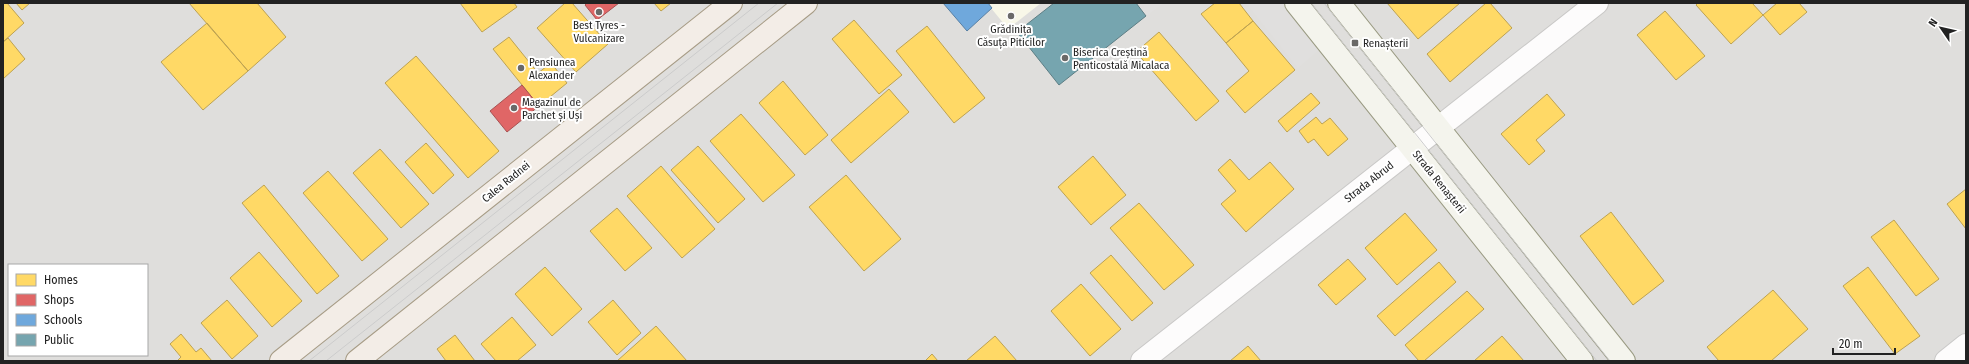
<svg xmlns="http://www.w3.org/2000/svg" width="1969" height="364" viewBox="0 0 1969 364" font-family="'Fira Sans Condensed',sans-serif">
	<rect width="100%" height="100%" fill="#f0eeeb"/>
	<path fill="#dfdedc" fill-rule="evenodd" d="M3,3H1966V361H3ZM9,265H147V355H9Z"/>
	<path fill="#f8f7e8" d="M987,3H1041L1008,29Z"/>
	<path fill="#e0dfde" d="M1136,3H1164L1146,16Z
		M1246,3H1289L1323,46L1298,68Z"/>
	<path fill="#ffd966" stroke="#bda252" d="M3,3H7L24,23L3,42Z
		M16,3H30L22,10Z
		M189,3H257L286,37L248,71Z
		M460,3H514L517,7L482,32Z
		M565,3H572L608,44L576,72L537,28Z
		M654,3H671L661,11Z
		M1215,3H1239L1253,21L1226,43L1201,14Z
		M1387,3H1460L1418,39Z
		M1486,3H1490L1512,28L1450,82L1427,54Z
		M1698,3H1752L1763,15L1731,44L1696,5Z
		M1777,3H1799L1807,12L1780,35L1763,15Z
		M1665,11L1705,56L1676,80L1637,35Z
		M854,20L902,75L879,94L832,39Z
		M1253,21L1295,70L1245,113L1226,91L1249,71L1226,43Z
		M207,23L248,71L203,110L161,62Z
		M927,26L985,98L954,123L896,51Z
		M1159,32L1219,101L1196,121L1136,52Z
		M509,37L538,73L551,63L567,83L539,106L493,49Z
		M8,38L25,59L3,79V42Z
		M416,56L499,151L468,178L385,83Z
		M783,81L828,135L805,155L759,103Z
		M889,89L909,112L851,163L831,140Z
		M1311,93L1320,103L1287,132L1278,121Z
		M1547,94L1565,115L1536,140L1545,151L1529,165L1501,134Z
		M741,114L795,175L763,202L710,141Z
		M1316,117L1322,124L1330,118L1348,139L1328,156L1314,139L1308,143L1299,131Z
		M426,143L454,175L433,194L405,162Z
		M698,146L745,199L718,223L671,170Z
		M380,149L429,204L401,228L353,173Z
		M1093,156L1126,195L1091,225L1058,187Z
		M1230,159L1249,180L1270,162L1294,189L1246,232L1221,204L1236,191L1218,170Z
		M661,166L715,229L682,258L627,196Z
		M328,171L388,239L362,261L303,193Z
		M846,175L901,239L864,271L809,207Z
		M264,185L339,276L317,294L242,203Z
		M1966,189V229L1947,204Z
		M1139,203L1194,265L1164,290L1110,228Z
		M617,208L652,248L625,271L590,231Z
		M1611,212L1664,281L1633,305L1580,236Z
		M1405,213L1437,250L1397,285L1365,248Z
		M1894,220L1939,279L1916,296L1871,237Z
		M259,252L302,301L272,327L230,278Z
		M1111,255L1153,303L1132,321L1090,273Z
		M1348,259L1366,279L1336,305L1318,285Z
		M1439,262L1456,282L1395,336L1377,316Z
		M545,267L582,309L552,336L515,294Z
		M1868,267L1920,336L1895,354L1843,286Z
		M1081,284L1121,329L1090,356L1051,311Z
		M1773,290L1808,329L1771,361H1719L1707,347Z
		M1467,291L1484,309L1424,361H1419L1405,345Z
		M227,300L258,336L232,359L201,323Z
		M613,300L641,333L617,355L588,322Z
		M512,317L536,345L517,361H496L481,344Z
		M656,326L687,361H617Z
		M181,334L196,352L201,348L212,361H177L181,357L170,344Z
		M455,335L475,361H446L437,349Z
		M995,336L1017,361H966Z
		M1502,336L1524,361H1474Z
		M1248,346L1261,361H1230Z
		M932,354L938,361H925Z"/>
	<path fill="#e06666" stroke="#a75252" d="M587,3H619L597,20L585,5Z
		M522,85L539,106L507,132L490,111Z"/>
	<path fill="#6fa8dc" stroke="#5880a4" d="M943,3H988L992,8L967,31Z"/>
	<path fill="#76a5af" stroke="#5d7e85" d="M1054,3H1136L1146,16L1059,85L1017,32Z"/>
	<g fill="none" stroke-linecap="round" stroke-linejoin="round">
		<g stroke="#c9c8c7" stroke-width="24">
			<path id="street" d="M1142,361L1597,3
				M1946,361L1966,345"/>
		</g>
		<g stroke="#999a82" stroke-width="24">
			<path id="secondary" d="M1296,3L1582,361
				M1339,3L1624,361"/>
		</g>
		<g stroke="#a79c86" stroke-width="24">
			<path id="primary" d="M281,361L731,3
				M357,361L806,3"/>
		</g>
		<use href="#street" stroke="#fdfcfc" stroke-width="22"/>
		<use href="#secondary" stroke="#f4f4ed" stroke-width="22"/>
		<use href="#primary" stroke="#f3ede7" stroke-width="22"/>
		<path stroke="#ccc" stroke-width="1" d="M1311,3L1597,361
			M1324,3L1610,361
			M309,361L759,3
			M326,361L778,3"/>
	</g>
	<g fill="#6a6968" stroke="#fff" stroke-width="1.5">
		<circle cx="599" cy="12" r="4"/>
		<circle cx="1011" cy="16" r="4"/>
		<rect x="1351" y="39" width="8" height="8" rx="2"/>
		<circle cx="1065" cy="58" r="4"/>
		<circle cx="521" cy="68" r="4"/>
		<circle cx="514" cy="108" r="4"/>
	</g>
	<g text-anchor="middle" dominant-baseline="central" stroke-width="4" stroke-linejoin="round" paint-order="stroke">
		<g font-size="11" fill="#222" stroke="#fff" text-anchor="start">
			<text x="599" y="25" text-anchor="middle">Best Tyres -<tspan x="599" dy="13">Vulcanizare</tspan></text>
			<text x="1011" y="29" text-anchor="middle">Grădinița<tspan x="1011" dy="13">Căsuța Piticilor</tspan></text>
			<text x="1363" y="43">Renașterii</text>
			<text x="1073" y="52">Biserica Creștină<tspan x="1073" dy="13">Penticostală Micalaca</tspan></text>
			<text x="529" y="62">Pensiunea<tspan x="529" dy="13">Alexander</tspan></text>
			<text x="522" y="102">Magazinul de<tspan x="522" dy="13">Parchet și Uși</tspan></text>
		</g>
		<g font-size="11" fill="#222" stroke="#fff">
			<text transform="translate(506 182) rotate(-39)">Calea Radnei</text>
			<text transform="translate(1369 182) rotate(-38)">Strada Abrud</text>
			<text transform="translate(1439 182) rotate(51)">Strada Renașterii</text>
		</g>
	</g>
	<rect width="1969" height="364" fill="none" stroke="#222222" stroke-width="8"/>
	<rect x="8" y="264" width="140" height="92" fill="#ffffff" stroke="#a7a7a7"/>
	<rect x="16" y="274" width="20" height="12" fill="#ffd966" stroke="#a7a7a7"/>
	<text x="44" y="284" font-size="12" fill="#222222">Homes</text>
	<rect x="16" y="294" width="20" height="12" fill="#e06666" stroke="#a7a7a7"/>
	<text x="44" y="304" font-size="12" fill="#222222">Shops</text>
	<rect x="16" y="314" width="20" height="12" fill="#6fa8dc" stroke="#a7a7a7"/>
	<text x="44" y="324" font-size="12" fill="#222222">Schools</text>
	<rect x="16" y="334" width="20" height="12" fill="#76a5af" stroke="#a7a7a7"/>
	<text x="44" y="344" font-size="12" fill="#222222">Public</text>
	<g transform="translate(1941 28) rotate(304)" stroke="#ffffff" stroke-width="3" paint-order="stroke">
	<path d="M0-3L7 15L0 10L-7 15Z" fill="#222222"/>
	<text y="-6" font-size="11" font-weight="bold" text-anchor="middle" fill="#222222">N</text>
	</g>
	<path d="M1833 348v6h62v-6" fill="none" stroke="#222222" stroke-width="2"/>
	<text x="1839" y="348" font-size="12" fill="#222222" stroke="#ffffff" stroke-width="3" paint-order="stroke">20 m</text>
</svg>
